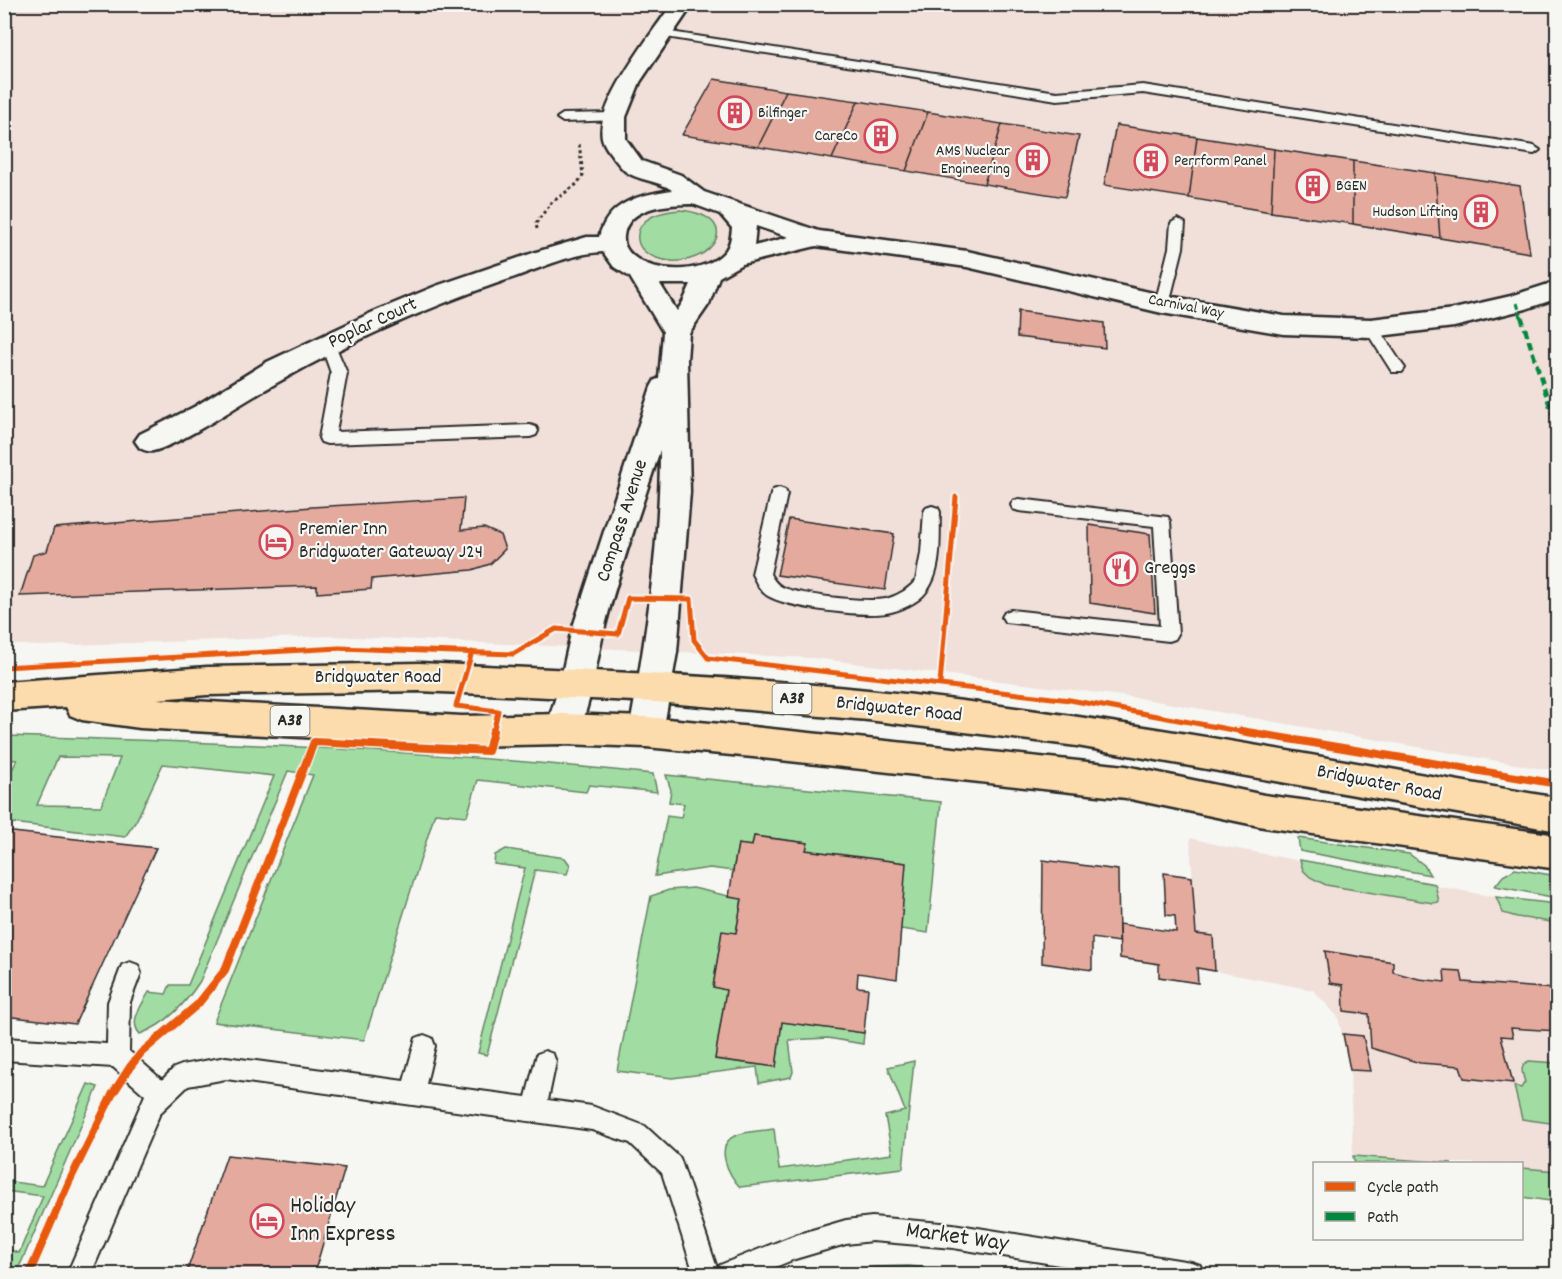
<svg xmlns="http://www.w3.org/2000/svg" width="1562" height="1279" viewBox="0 0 1562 1279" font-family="Dekko,sans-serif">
	<rect width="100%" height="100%" fill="#f6f6f2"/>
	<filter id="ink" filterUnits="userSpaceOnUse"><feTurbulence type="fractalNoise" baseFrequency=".0167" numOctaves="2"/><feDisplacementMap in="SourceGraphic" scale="12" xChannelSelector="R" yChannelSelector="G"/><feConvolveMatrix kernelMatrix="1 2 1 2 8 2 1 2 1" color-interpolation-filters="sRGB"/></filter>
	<g filter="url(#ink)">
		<path fill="#f1dfd9" d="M4,5H1557V769H1543L1139,698L813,658L334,636L40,646L5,644Z
			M1190,838L1226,847L1495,897L1557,904V1171L1522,1168V1164L1452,1163L1353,1156L1350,1070L1338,1017L1313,990L1215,971L1213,936L1196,934Z"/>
		<path fill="#a1dca2" stroke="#668466" stroke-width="1.5" fill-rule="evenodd" d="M680,210C754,218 703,277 654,257C632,248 633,226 653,216C661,212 670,211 680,210Z
			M5,736C221,742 438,751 653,774L657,792L589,785L586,792L478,780L467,816L435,813L364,1040L214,1022L313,775L288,771L200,981C185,1004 167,1024 140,1034C128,1021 142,1005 149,992L166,994L170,985H188L274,776L163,764L136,821L125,837L5,822V784L17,760L5,759ZM58,757L120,758L101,806L37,805Z
			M666,775L941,802L928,933L901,929L806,850L807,843L754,836L752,846L738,844L733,871L710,868L655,876L667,816L681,818L684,804L669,802L671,790Z
			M1298,838L1409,854L1424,865L1430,875L1300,851Z
			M506,849L565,858L570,865L567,874L535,870L487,1055L478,1053L525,868L494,864L495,855Z
			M1300,860L1435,884L1439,902L1433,903L1326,885L1310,877L1303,870Z
			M1515,869L1557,876V898L1495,886L1503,876Z
			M693,888L742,899L736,933L722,932L713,987L726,990L715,1059L776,1067L782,1022L864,1033L863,1044L828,1038L789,1040L793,1072L791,1077L759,1083L757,1067L672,1078L617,1071L651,896L669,890Z
			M1496,897L1557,904V923L1517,917L1503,913Z
			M914,1061L903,1168L740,1187C728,1175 713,1144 737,1135C748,1131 762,1131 774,1129L779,1169L892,1154L885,1116L905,1111L888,1067Z
			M1529,1061L1557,1063V1124L1522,1119L1514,1086L1521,1088L1525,1082C1522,1072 1519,1066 1529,1061Z
			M88,1084L98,1087L25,1254L16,1274H5V1248L19,1253L43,1196L5,1191V1181L42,1186Z
			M1353,1156L1452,1163H1355Z
			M1522,1168L1557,1171V1202L1522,1197Z
			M909,1266L981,1274H822L875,1267Z"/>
		<path fill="#e4aa9e" stroke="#2b2b2b" stroke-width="1.5" d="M714,79L786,91L758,147L682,135Z
			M786,91L858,101L832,159L758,147Z
			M858,101L928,112L906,171L832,159Z
			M928,112L1002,124L984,184L906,171Z
			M1002,124L1079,136L1065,197L984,184Z
			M1116,125L1197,137L1189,198L1104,185Z
			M1197,137L1274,149L1271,212L1189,198Z
			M1274,149L1353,161V224L1271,212Z
			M1353,161L1435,173L1440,238L1353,224Z
			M1435,173L1520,186L1530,253L1440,238Z
			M1018,311L1104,323L1105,348L1017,337Z
			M464,498L461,530L484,528L500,535L505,549L490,564L472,570L372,579L371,589L317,593V586L20,596L33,555L47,551L54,528L312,507Z
			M789,519L894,534L885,590L777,575Z
			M1089,525L1150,534L1155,613L1090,603Z
			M4,831L156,848L75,1024L4,1016Z
			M754,836L808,843L806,850L906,863L897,979L858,973L857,987L868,988L864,1033L782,1022L776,1067L715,1059L726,990L713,987L722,931L736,933L742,899L729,897L733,871L738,844L752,846Z
			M1043,860L1118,870L1119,942L1092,938V970L1042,963Z
			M1164,873L1192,877L1196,934L1213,936L1215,971L1197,968L1198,983L1159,977V964L1120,958L1119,924L1176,932L1175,916L1166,915Z
			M1325,951L1393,962V972L1419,979L1445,982L1444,970L1461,971L1463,982L1555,989L1558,998V1031L1511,1028L1513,1037L1501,1036L1513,1083L1464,1078L1460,1066L1420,1063L1371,1048L1369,1014L1344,1011L1343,985L1330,983Z
			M1343,1034L1363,1036L1371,1071L1350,1070Z
			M227,1155L345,1168L314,1274H186Z"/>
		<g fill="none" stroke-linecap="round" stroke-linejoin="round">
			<g stroke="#2b2b2b" stroke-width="4">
				<path id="lane" d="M664,31L1057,92L1143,85L1534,146L1540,150L1534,154L1143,93L1057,100L660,36L658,34Z
					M615,113L619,114V120L563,122L557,118L563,114Z
					M1178,219L1185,223L1183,248L1169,304L1162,309L1155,304L1169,248L1171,223Z
					M1371,323L1376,325L1402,364L1405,368L1402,372H1392L1364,328Z
					M328,340L335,345L347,373L336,432L530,425L536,427L538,431L536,435L530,437L327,444L321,442L319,438L331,373L321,345Z
					M779,488L785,490L787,494L770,574C773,579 776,584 782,587C799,595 872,604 889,598C899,595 910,588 916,580L921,553L924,512L926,508L932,506L938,508L940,512C939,537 943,571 926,592C918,603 899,611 886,613C862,617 789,608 768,596C760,591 756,582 752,574L771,494L773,490Z
					M1019,499L1168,517L1170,521L1178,634L1175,639L1169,641L1005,622L1002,617L1005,612L1011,610L1160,626L1154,526L1019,511L1013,509L1011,505L1013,501Z
					M130,962L138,965L141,973L130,1002L129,1051L162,1080L174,1068L182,1065L226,1057L404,1081L416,1038L424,1035L432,1038L435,1046L426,1084L526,1097L537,1054L545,1051L553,1054L556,1062L548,1100L592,1106L645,1126L680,1158L718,1271L720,1265L795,1235L846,1220L872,1217L953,1224L1191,1262L1200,1265L1203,1274H1116L953,1248L872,1241L846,1244L795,1259L758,1274H694L662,1173L630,1143L592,1130L226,1079L188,1086L160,1113L91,1274H67L145,1095L113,1067L4,1060V1038L107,1044L108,1002L122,965Z"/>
			</g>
			<g stroke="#2b2b2b" stroke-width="5">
				<path id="street" d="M672,4H693L640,82L626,117V139L642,161L681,175L704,192L819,231L967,251L1162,295L1284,316L1371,319L1454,309L1511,296L1558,281V298L1526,309L1454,327L1371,337L1284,334L1162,313L967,267L816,246L742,264L719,277L709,304L689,333L687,360L690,492L677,652L663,732L658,743L646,747L634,743L629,732C646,639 660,544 660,450C641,510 618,572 603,634C595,669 591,706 575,740L563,744L551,740L546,729L560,683L571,633L651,387L655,380L659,379L663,332L630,277L614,267L603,252C573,253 543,267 515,277C418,310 325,352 238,406C218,419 174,446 153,451C148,452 144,450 140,448L135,441L140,434L194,407L267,362L371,313L436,286L536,252L587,237H599C608,202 639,195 672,190C658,180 638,181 625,171C619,165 606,149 603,141C591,109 654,31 672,4ZM693,204L720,214L732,228C731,236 731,243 726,250C708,274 655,275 633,256C627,251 623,244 624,236C627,206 669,204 693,204ZM756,226L789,237L754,246ZM660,284H691L683,302L677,311Z"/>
			</g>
			<g stroke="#2b2b2b" stroke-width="5">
				<path id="primary" d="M419,663C569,670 719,675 868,690C1100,714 1328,759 1558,798V831L1077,746L868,720L655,702L419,691L207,695L157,699L462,716L563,714L646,717L753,727L1126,766L1264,795L1558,835V869L1264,827L1126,798L753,757L646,747L563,744L462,746L140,728L82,720L70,715L66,707L4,711V682L207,667Z"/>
			</g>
			<path stroke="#2b2b2b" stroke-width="3" stroke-dasharray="3 3" stroke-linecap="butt" d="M537,229L536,223L551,203L577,184L583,175L579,143"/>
			<use href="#lane" fill="#f6f6f2" fill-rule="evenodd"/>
			<use href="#street" fill="#f6f6f2" fill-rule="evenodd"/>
			<use href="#primary" fill="#fcdcac" fill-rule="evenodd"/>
			<path stroke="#00873e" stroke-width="3" stroke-dasharray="6 3" stroke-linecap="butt" d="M1517,303L1521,317"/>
			<path stroke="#00873e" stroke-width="4.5" stroke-dasharray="8 4.5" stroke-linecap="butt" d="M1521,316L1558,431"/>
			<g stroke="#f6f6f2" stroke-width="9">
				<path id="cycleway-far1" d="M472,652L456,706L498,711L493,733
					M4,667L339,648L513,654L556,629L618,634L628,598L691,599L694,640L708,658L1070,700L1249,733
					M940,684L956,497"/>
			</g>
			<g stroke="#f6f6f2" stroke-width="11">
				<path id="cycleway" d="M1241,731L1558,784
					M29,1274L69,1182L112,1095L130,1067L141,1053L198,1004L225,970L314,742L488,751L493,731"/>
			</g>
			<use href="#cycleway-far1" stroke="#e8590c" stroke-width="5"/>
			<use href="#cycleway" stroke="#e8590c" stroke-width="8"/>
		</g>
	</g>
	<defs>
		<g id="building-ring" transform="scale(1.725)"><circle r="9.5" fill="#f6f6f2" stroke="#d1495b" stroke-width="1.5"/><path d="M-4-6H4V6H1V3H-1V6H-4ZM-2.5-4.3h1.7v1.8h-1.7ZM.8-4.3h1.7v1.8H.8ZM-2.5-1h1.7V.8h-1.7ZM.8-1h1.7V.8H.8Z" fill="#d1495b"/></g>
		<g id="hotel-ring" transform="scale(1.725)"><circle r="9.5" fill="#f6f6f2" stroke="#d1495b" stroke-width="1.5"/><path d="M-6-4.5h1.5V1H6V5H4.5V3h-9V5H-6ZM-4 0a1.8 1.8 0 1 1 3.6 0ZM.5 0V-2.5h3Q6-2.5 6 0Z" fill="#d1495b"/></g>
		<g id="restaurant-ring" transform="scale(1.725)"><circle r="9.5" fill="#f6f6f2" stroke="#d1495b" stroke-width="1.5"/><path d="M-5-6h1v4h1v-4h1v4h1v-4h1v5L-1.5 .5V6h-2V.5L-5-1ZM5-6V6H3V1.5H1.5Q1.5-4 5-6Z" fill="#d1495b"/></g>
	</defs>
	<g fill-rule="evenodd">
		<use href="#building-ring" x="735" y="113"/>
		<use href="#building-ring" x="881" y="136"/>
		<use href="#building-ring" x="1033" y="160"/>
		<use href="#building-ring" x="1151" y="161"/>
		<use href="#building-ring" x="1313" y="186"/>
		<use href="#building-ring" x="1481" y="212"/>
		<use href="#hotel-ring" x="276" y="542"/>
		<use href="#restaurant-ring" x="1121" y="569"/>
		<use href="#hotel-ring" x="267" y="1221"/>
	</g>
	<g text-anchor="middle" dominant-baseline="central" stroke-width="4.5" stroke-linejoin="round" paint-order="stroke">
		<g font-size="16" fill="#2b2b2b" stroke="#f6f6f2" text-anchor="start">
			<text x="758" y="113">Bilfinger</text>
			<text x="858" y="136" text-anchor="end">CareCo</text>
			<text x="1010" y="151" text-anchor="end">AMS Nuclear<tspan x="1010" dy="18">Engineering</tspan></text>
			<text x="1174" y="161">Perrform Panel</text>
			<text x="1336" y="186">BGEN</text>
			<text x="1458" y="212" text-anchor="end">Hudson Lifting</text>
		</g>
		<g font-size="16" fill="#2b2b2b" stroke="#f6f6f2">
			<text transform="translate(1186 307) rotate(11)">Carnival Way</text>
		</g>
		<g fill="#f6f6f2" stroke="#686867" stroke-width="1.5">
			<rect x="772.5" y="684" width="39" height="30" rx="4.5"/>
			<rect x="270.5" y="706" width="39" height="30" rx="4.5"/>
		</g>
		<g font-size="18" font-weight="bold" fill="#2b2b2b">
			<text x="792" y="699">A38</text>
			<text x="290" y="721">A38</text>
		</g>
		<g font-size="20" fill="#2b2b2b" stroke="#f6f6f2">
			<text transform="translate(373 324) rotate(-25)">Poplar Court</text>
			<text transform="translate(623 521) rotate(-72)">Compass Avenue</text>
			<text x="378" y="678">Bridgwater Road</text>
			<text transform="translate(899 710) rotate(6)">Bridgwater Road</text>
			<text transform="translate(1379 784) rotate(11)">Bridgwater Road</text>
		</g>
		<g font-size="20" fill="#2b2b2b" stroke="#f6f6f2" text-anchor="start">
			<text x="299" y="530">Premier Inn<tspan x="299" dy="23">Bridgwater Gateway J24</tspan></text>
			<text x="1144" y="569">Greggs</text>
		</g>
		<g font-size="24" fill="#2b2b2b" stroke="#f6f6f2" text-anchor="start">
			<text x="290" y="1207">Holiday<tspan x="290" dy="28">Inn Express</tspan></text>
		</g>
		<g font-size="24" fill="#2b2b2b" stroke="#f6f6f2">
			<text transform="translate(957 1238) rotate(8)">Market Way</text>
		</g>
	</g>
	<rect width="1562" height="1279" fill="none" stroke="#f6f6f2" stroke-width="24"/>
	<rect x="12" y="12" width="1538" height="1255" fill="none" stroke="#2b2b2b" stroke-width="2" filter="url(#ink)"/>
	<rect x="1313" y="1162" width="210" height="78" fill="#f6f6f2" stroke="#a5a5a2" stroke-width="1.5"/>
	<rect x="1325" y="1182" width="30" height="9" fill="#e8590c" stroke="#a5a5a2" stroke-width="1.5"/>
	<text x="1367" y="1192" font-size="18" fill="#2b2b2b">Cycle path</text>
	<rect x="1325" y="1212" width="30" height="9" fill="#00873e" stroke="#a5a5a2" stroke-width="1.5"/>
	<text x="1367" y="1222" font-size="18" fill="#2b2b2b">Path</text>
</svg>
